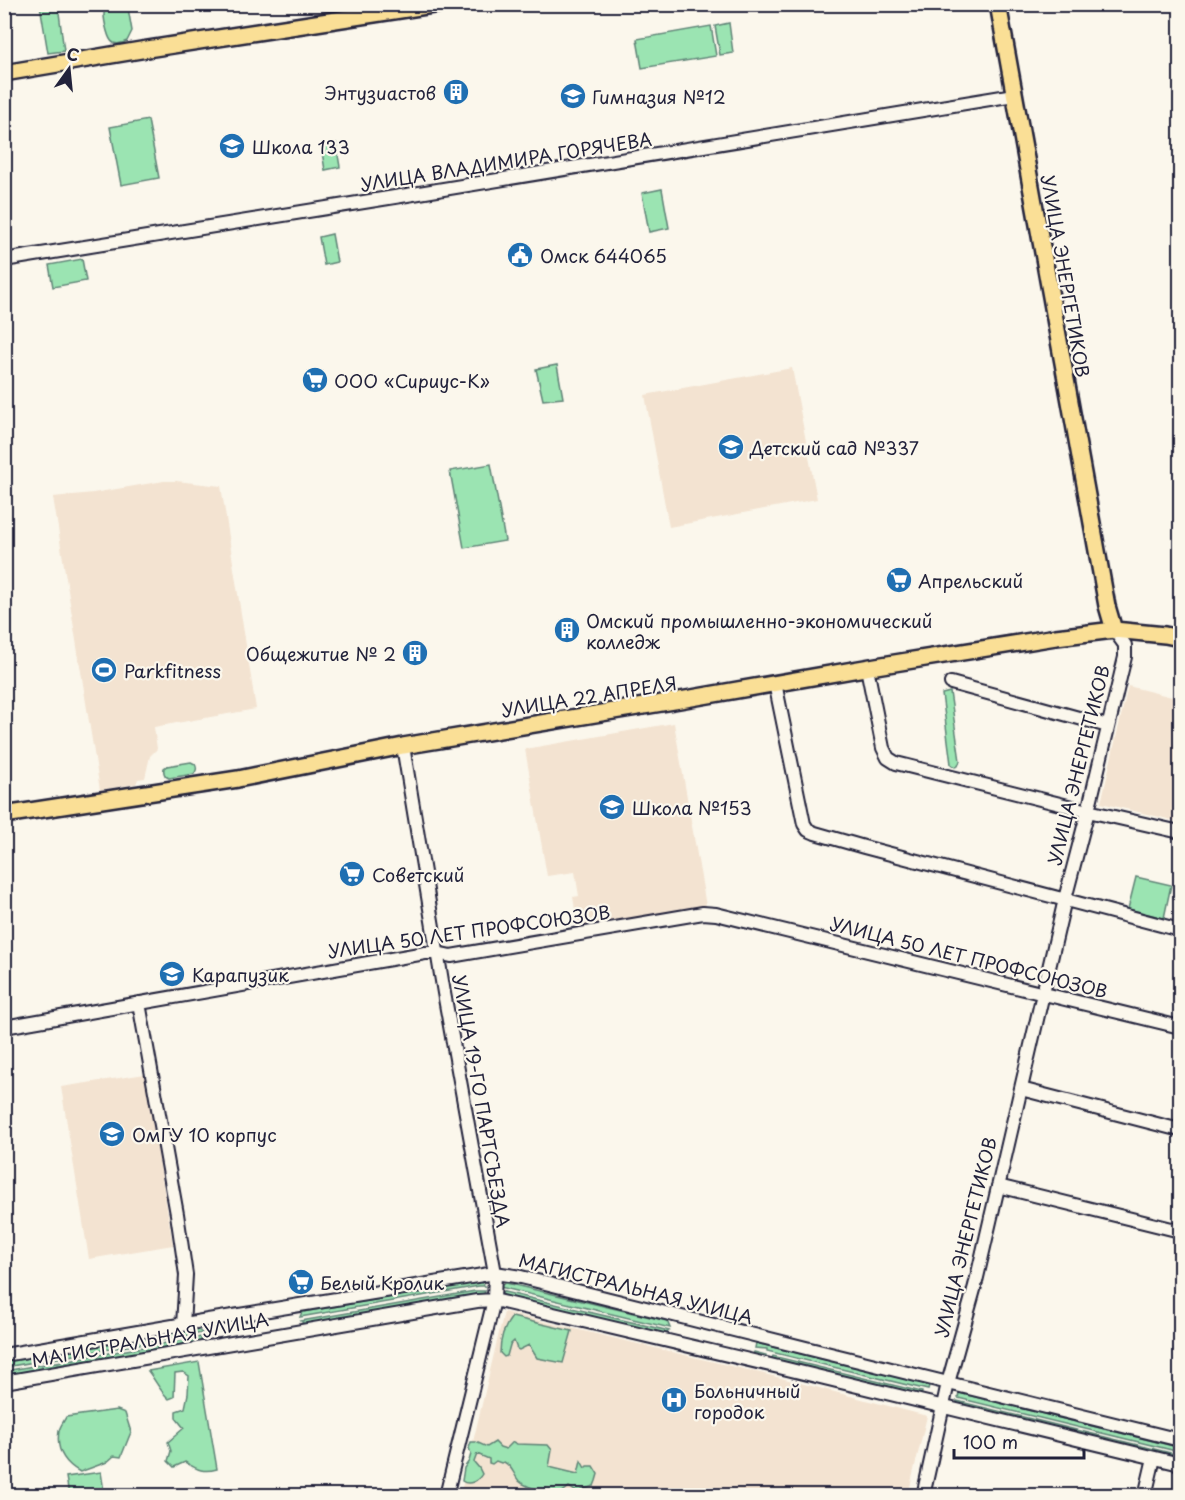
<svg xmlns="http://www.w3.org/2000/svg" width="1185" height="1500" viewBox="0 0 1185 1500" font-family="'Playpen Sans',sans-serif">
	<rect width="100%" height="100%" fill="#fbf7ec"/>
	<filter id="ink" filterUnits="userSpaceOnUse"><feTurbulence type="fractalNoise" baseFrequency=".0167" numOctaves="2"/><feDisplacementMap in="SourceGraphic" scale="12" xChannelSelector="R" yChannelSelector="G"/><feConvolveMatrix kernelMatrix="1 2 1 2 8 2 1 2 1" color-interpolation-filters="sRGB"/></filter>
	<g filter="url(#ink)">
		<path fill="#f3e3d1" d="M792,368L817,499L669,527L645,395Z
			M164,481H176L221,486L256,709L154,727L157,749L150,756L145,778L138,779L136,784L100,790L53,497L93,493Z
			M1128,686L1180,699V822L1101,803Z
			M674,723L706,906L578,928L573,897L579,896L575,872L547,876L525,749Z
			M145,1074L173,1245L89,1259L61,1087Z
			M504,1312L781,1378L927,1416L908,1495L460,1496Z"/>
		<path fill="#9be4b2" stroke="#5e8376" stroke-width="1.5" d="M40,5H58L64,51L48,53Z
			M124,5L128,8L132,31L127,41C110,50 108,36 105,23C104,17 103,14 105,8Z
			M729,23L733,53L720,55L715,26Z
			M711,26L716,56L642,68L637,39Z
			M148,120L159,178L121,185L110,127Z
			M336,143L340,167L325,170L321,146Z
			M662,189L669,228L649,232L642,193Z
			M332,234L337,262L324,265L319,237Z
			M82,259L86,281L53,287L49,265Z
			M557,365L563,398L543,400L536,369Z
			M491,464L505,541L464,548L450,471Z
			M950,692L960,761L958,766L955,767L951,764L942,694Z
			M191,762L195,764C197,768 197,770 194,774L169,778C164,776 163,773 164,768L167,766Z
			M1136,877L1171,885L1164,918L1128,909Z
			M480,1282L482,1283L485,1286H479L300,1317L302,1312L309,1311Z
			M506,1283L667,1321L670,1328L500,1287L501,1285Z
			M475,1291H485L484,1294L481,1296L305,1325L301,1321Z
			M500,1291L669,1331L664,1335L504,1296Z
			M512,1317L572,1331L563,1363L537,1358L529,1345L519,1350L517,1349L514,1341L510,1345L507,1356L504,1357L500,1353C500,1339 503,1328 512,1317Z
			M197,1329L202,1333L5,1367V1361Z
			M202,1337L200,1342L5,1376V1371Z
			M756,1343L929,1385L928,1390L767,1351V1349L755,1348Z
			M754,1352L766,1355V1357L772,1358L773,1356L922,1392L921,1397L752,1356Z
			M199,1362L217,1469C202,1473 197,1469 185,1462L174,1467L168,1461L171,1451L168,1442L184,1428L176,1418V1411L185,1408L188,1394L189,1376L183,1372L175,1373L174,1397L169,1399C159,1390 156,1381 148,1371Z
			M959,1393L1177,1447L1176,1451L958,1398Z
			M957,1401L1175,1454L1174,1457L956,1405Z
			M117,1410L125,1413L131,1432L121,1457L114,1456L107,1462L80,1472C64,1463 56,1449 59,1431C60,1426 64,1421 66,1417Z
			M471,1442H476L487,1447L495,1442L500,1447L506,1449L513,1442L517,1444L548,1445L552,1450L549,1467L578,1474L581,1461L585,1468L587,1466H593L598,1474L596,1481L594,1486L582,1490L580,1493L575,1491L569,1487L560,1494H556C545,1491 528,1489 519,1481C513,1474 513,1467 504,1462L501,1463L496,1461L492,1464L489,1463V1459L477,1454L474,1462L479,1468L482,1474C478,1481 469,1486 462,1481L464,1468L469,1461L471,1454L469,1448Z
			M101,1472L104,1491L69,1495L66,1477Z"/>
		<g fill="none" stroke-linecap="round" stroke-linejoin="round">
			<g stroke="#22223b" stroke-width="16">
				<path id="minor" d="M4,260L401,196L1014,95
					M867,668L883,748L888,758L896,763L1088,811L1180,832
					M775,683L804,824L808,830L815,833L864,847L1180,930
					M951,683L1108,726
					M403,746L444,993L495,1273L494,1300L446,1496
					M139,1003L177,1214L186,1275L183,1325
					M4,1027L425,953H437L451,956L703,913L716,914L1180,1027
					M1021,1089L1180,1130
					M998,1186L1180,1231
					M4,1355L208,1320L495,1273L521,1277L806,1348L1180,1440
					M4,1382L477,1301L494,1300L783,1368L1180,1464
					M923,1496L948,1383L975,1286L1065,899L1088,811L1125,657V645L1114,630
					M1145,1496L1154,1458"/>
			</g>
			<g stroke="#22223b" stroke-width="20">
				<path id="major" d="M998,4L1107,606L1114,630
					M4,73L141,50L439,4
					M4,815L238,779L403,746L680,700L876,666L1056,637L1114,630L1165,635L1180,638"/>
			</g>
			<use href="#minor" stroke="#fbf7ec" stroke-width="12"/>
			<use href="#major" stroke="#fadf96" stroke-width="15"/>
		</g>
	</g>
	<defs>
		<g id="building-disc" transform="scale(1.35)"><circle r="9.5" fill="#1f6fb2" stroke="#fbf7ec"/><path d="M-4-6H4V6H1V3H-1V6H-4ZM-2.5-4.3h1.7v1.8h-1.7ZM.8-4.3h1.7v1.8H.8ZM-2.5-1h1.7V.8h-1.7ZM.8-1h1.7V.8H.8Z" fill="#fff"/></g>
		<g id="school-disc" transform="scale(1.35)"><circle r="9.5" fill="#1f6fb2" stroke="#fbf7ec"/><path d="M0-5L7-2L0 1L-7-2ZM-4 1L0 2.5L4 1V4Q0 6-4 4Z" fill="#fff"/></g>
		<g id="civic-disc" transform="scale(1.35)"><circle r="9.5" fill="#1f6fb2" stroke="#fbf7ec"/><path d="M-.6-6.5H3V-4.5H.6V-3L4-1V1h2V6H-6V1h2V-1L-.6-3ZM-1.2 2.5V6h2.4V2.5Z" fill="#fff"/></g>
		<g id="supermarket-disc" transform="scale(1.35)"><circle r="9.5" fill="#1f6fb2" stroke="#fbf7ec"/><path d="M-6-5.5h2.5l.6 2H6L4.5 2H-2.5L-4.4-4H-6ZM-1.5 3.2a1.3 1.3 0 1 0 .1 0ZM3 3.2a1.3 1.3 0 1 0 .1 0Z" fill="#fff"/></g>
		<g id="stadium-disc" transform="scale(1.35)"><circle r="9.5" fill="#1f6fb2" stroke="#fbf7ec"/><path d="M0-5a6.5 5 0 1 0 0 10a6.5 5 0 1 0 0-10ZM-3.5-1.8h7v3.6h-7Z" fill="#fff"/></g>
		<g id="university-disc" transform="scale(1.35)"><circle r="9.5" fill="#1f6fb2" stroke="#fbf7ec"/><path d="M0-5L7-2L0 1L-7-2ZM-4 1L0 2.5L4 1V4Q0 6-4 4Z" fill="#fff"/></g>
		<g id="hospital-disc" transform="scale(1.35)"><circle r="9.5" fill="#1f6fb2" stroke="#fbf7ec"/><path d="M-5-5h3v3.5h4V-5h3V5h-3V1.5h-4V5h-3Z" fill="#fff"/></g>
	</defs>
	<g fill-rule="evenodd">
		<use href="#building-disc" x="456" y="92"/>
		<use href="#school-disc" x="573" y="96"/>
		<use href="#school-disc" x="232" y="146"/>
		<use href="#civic-disc" x="520" y="255"/>
		<use href="#supermarket-disc" x="315" y="380"/>
		<use href="#school-disc" x="731" y="447"/>
		<use href="#supermarket-disc" x="899" y="580"/>
		<use href="#building-disc" x="567" y="630"/>
		<use href="#building-disc" x="415" y="653"/>
		<use href="#stadium-disc" x="104" y="670"/>
		<use href="#school-disc" x="612" y="807"/>
		<use href="#supermarket-disc" x="352" y="874"/>
		<use href="#school-disc" x="172" y="974"/>
		<use href="#university-disc" x="112" y="1134"/>
		<use href="#supermarket-disc" x="301" y="1282"/>
		<use href="#hospital-disc" x="674" y="1400"/>
	</g>
	<g text-anchor="middle" dominant-baseline="central" stroke-width="4.5" stroke-linejoin="round" paint-order="stroke">
		<g font-size="18" fill="#22223b" stroke="#fbf7ec" text-anchor="start">
			<text x="436" y="92" text-anchor="end">Энтузиастов</text>
			<text x="592" y="96">Гимназия №12</text>
			<text x="252" y="146">Школа 133</text>
			<text x="540" y="255">Омск 644065</text>
			<text x="334" y="380">ООО «Сириус-К»</text>
			<text x="750" y="447">Детский сад №337</text>
			<text x="918" y="580">Апрельский</text>
			<text x="586" y="620">Омский промышленно-экономический<tspan x="586" dy="21">колледж</tspan></text>
			<text x="396" y="653" text-anchor="end">Общежитие № 2</text>
			<text x="124" y="670">Parkfitness</text>
			<text x="632" y="807">Школа №153</text>
			<text x="372" y="874">Советский</text>
			<text x="192" y="974">Карапузик</text>
			<text x="132" y="1134">ОмГУ 10 корпус</text>
			<text x="320" y="1282">Белый Кролик</text>
			<text x="694" y="1390">Больничный<tspan x="694" dy="21">городок</tspan></text>
		</g>
		<g font-size="18" fill="#22223b" stroke="#fbf7ec">
			<text transform="translate(506 161) rotate(-9)">УЛИЦА ВЛАДИМИРА ГОРЯЧЕВА</text>
			<text transform="translate(1066 276) rotate(80)">УЛИЦА ЭНЕРГЕТИКОВ</text>
			<text transform="translate(589 696) rotate(-9)">УЛИЦА 22 АПРЕЛЯ</text>
			<text transform="translate(1078 765) rotate(-76)">УЛИЦА ЭНЕРГЕТИКОВ</text>
			<text transform="translate(469 931) rotate(-8)">УЛИЦА 50 ЛЕТ ПРОФСОЮЗОВ</text>
			<text transform="translate(969 957) rotate(14)">УЛИЦА 50 ЛЕТ ПРОФСОЮЗОВ</text>
			<text transform="translate(482 1101) rotate(80)">УЛИЦА 19-ГО ПАРТСЪЕЗДА</text>
			<text transform="translate(965 1237) rotate(-76)">УЛИЦА ЭНЕРГЕТИКОВ</text>
			<text transform="translate(636 1288) rotate(14)">МАГИСТРАЛЬНАЯ УЛИЦА</text>
			<text transform="translate(150 1339) rotate(-10)">МАГИСТРАЛЬНАЯ УЛИЦА</text>
		</g>
	</g>
	<rect width="1185" height="1500" fill="none" stroke="#fbf7ec" stroke-width="24"/>
	<rect x="12" y="12" width="1161" height="1476" fill="none" stroke="#22223b" stroke-width="2" filter="url(#ink)"/>
	<g transform="translate(69 69) rotate(15)" stroke="#fbf7ec" stroke-width="4.5" paint-order="stroke">
	<path d="M0-4.5L10 22L0 15L-10 22Z" fill="#22223b"/>
	<text y="-9" font-size="16" font-weight="bold" text-anchor="middle" fill="#22223b">С</text>
	</g>
	<path d="M954 1449v9h130v-9" fill="none" stroke="#22223b" stroke-width="3"/>
	<text x="963" y="1449" font-size="18" fill="#22223b" stroke="#fbf7ec" stroke-width="4.5" paint-order="stroke">100 m</text>
</svg>
